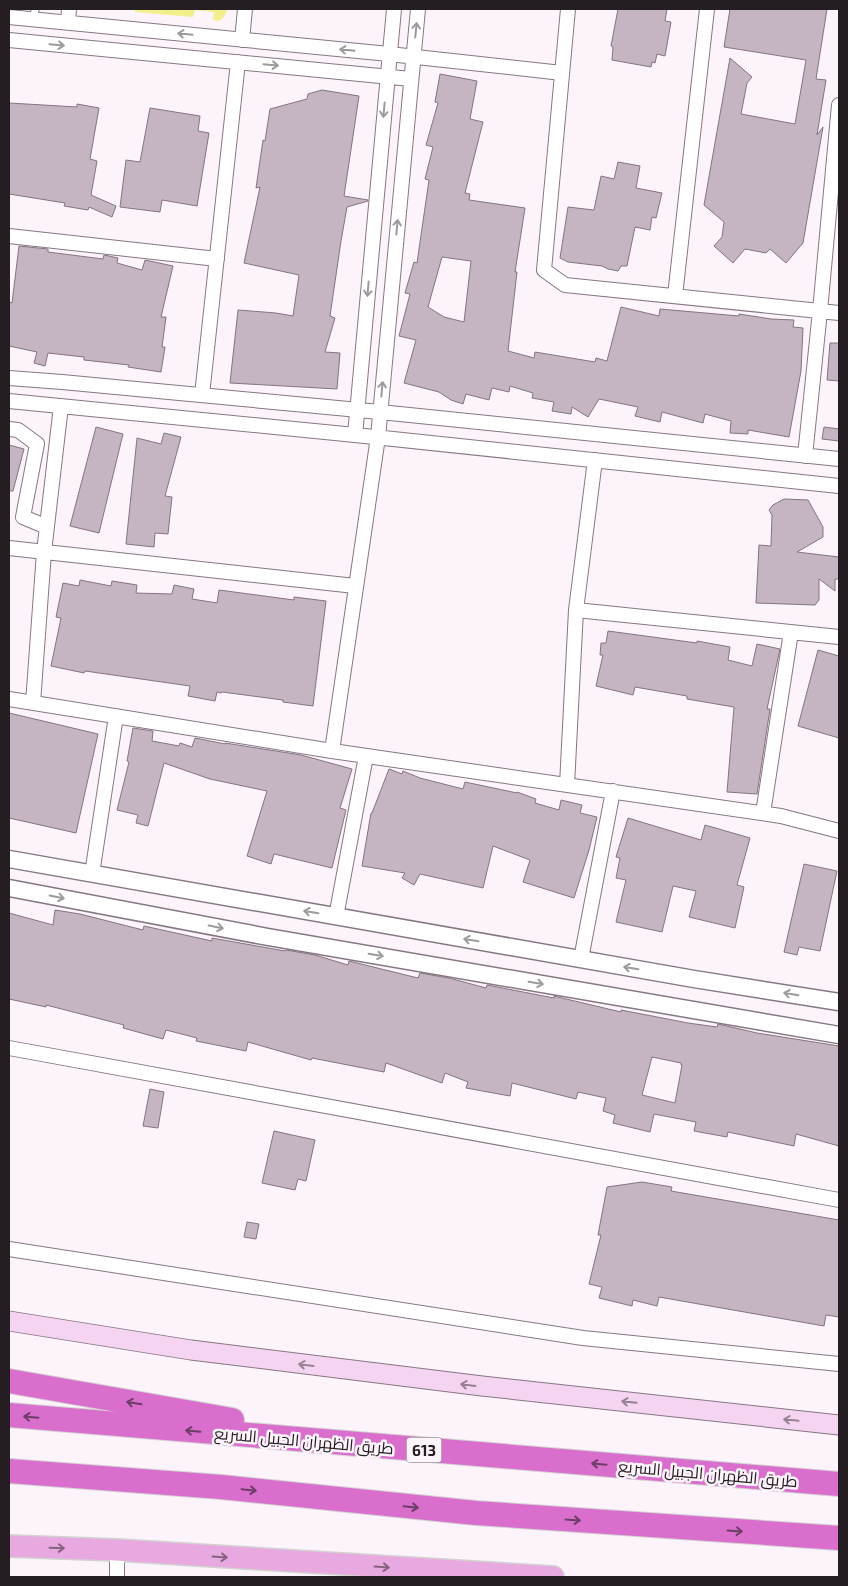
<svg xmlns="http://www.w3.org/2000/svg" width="848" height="1586" viewBox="0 0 848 1586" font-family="'Exo 2',Cairo,sans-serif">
	<rect width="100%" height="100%" fill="#fdf3fb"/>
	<path fill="#f2ef8c" d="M135,9H228L224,17L219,21L213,20L214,12L195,10L193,17L135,12Z"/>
	<path fill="#c5b5c2" stroke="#837480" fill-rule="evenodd" d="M618,9H667L665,21L671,22L665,56L657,54L655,63L652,62L651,67L612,60L613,47L611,46Z
		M730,9H827L816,79L826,80L817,135L823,127L803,243L786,263L770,249L766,253L745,249L733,263L714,246L722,237L724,222L704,205L730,58L752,77L747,83L741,114L795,124L806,60L724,47Z
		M440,74L477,81L470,119L483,122L465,193L470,194L469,200L525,208L515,272H517L508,351L534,358L535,352L595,362L596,358L607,361L621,307L659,316L660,309L739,316V314L771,319L794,320L793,327L803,328L801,371L789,437L748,430V434L730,433L731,421L705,414L703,423L662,412L660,422L635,416L638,407L599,399L588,417L572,407L571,414L552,411L554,402L532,398L533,393L510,386L509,392L492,388L489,400L466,394L463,404L451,400L439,392L404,383L416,340L399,336L410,294L405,293L414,262L417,263L429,180L425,179L433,147L426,145L438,103L435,102ZM442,257L471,261L464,322L444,317L428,307Z
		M322,90L359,96L344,196L368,200V201L347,207L341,241L330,316L335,318L325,352L340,353L337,389L230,383L238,310L276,313L293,316L299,275L244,263L260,187L256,188L263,140L265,141L270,109L307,99L308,94Z
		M9,103L77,107V104L99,108L90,159L97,161L91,195L116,206L112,217L89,207L88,210L64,206L65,203L9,194Z
		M150,108L200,116L198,131L209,133L197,206L162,200L160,212L120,207L126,160L140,162Z
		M618,162L640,166L636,188L662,193L656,218L652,217L650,230L635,227L627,266H621L618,271L608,269L602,266L568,262L560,258L568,207L594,210L601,176L614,179Z
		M19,246L48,249V252L103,259L104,255L109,256L118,258L117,263L142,270L145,260L173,266L161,317H166L162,347H165L161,372L128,367L129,365L84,360V357L48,353L45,366L34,363L37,352L9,346V302L12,303Z
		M830,343H839V381L827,380Z
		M96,427L123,434L99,533L70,526Z
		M824,427L839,429V441L822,439Z
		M164,433L181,437L165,496L172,497L168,534L155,533L154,547L126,544L137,438L161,444Z
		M9,445L24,449L13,491H9Z
		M784,499L808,500L823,527V537L797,552L839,557V579H835V591L819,579V600L815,605L756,603L759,545L771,546L772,515L769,510L773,505Z
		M80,580L111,586L112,581L137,585L136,593L172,594L174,585L194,589L192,599L217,603L219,590L294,600V597L326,601L313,706L283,702V700L222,692L221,693L217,692L215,701L188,696L190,686L85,671L84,673L51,666L61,618L56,617L63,583L79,586Z
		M608,631L697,643V641L730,647L728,660L752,666L757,644L780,649L767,709H770L757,794L727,792L734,707L687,699V696L635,687L633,695L596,686L603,655H600L601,643H606Z
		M818,650L839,656V738L798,726Z
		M9,713L98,734L76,833L9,818Z
		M133,728L153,731L152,741L179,746L180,743L192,747L195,738L225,744V743L301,755L352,769L340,808L346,810L332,868L274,854L271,864L247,856L267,791L210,779L164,763L148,826L136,823L138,815L117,810L129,762L127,761Z
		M389,769L402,774L403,771L420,778L463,789L465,782L517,793V792L536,799L535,803L559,810L561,800L582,805L580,813L597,817L589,850L574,898L523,882L530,860L493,846L483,888L420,874L414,885L402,878L405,873L362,866L371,813H372Z
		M628,818L701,840L705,825L750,838L737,885L744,887L735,928L689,917L696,891L673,886L662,932L616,922L626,880L616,878L620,858L616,857Z
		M804,864L837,871L820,951L799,947L797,955L784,952Z
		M55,910L80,914L143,930L144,926L212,941V938L285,951L286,950L315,955L348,965L349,961L353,962L418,978L420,973L449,978L486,988L487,985L554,998V996L562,998L621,1012V1010L688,1023L717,1027L718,1024L757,1033L839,1046V1146L796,1134L794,1146L728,1132L727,1137L694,1131L696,1122L654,1114L650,1132L613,1123L615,1115L603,1111L606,1098L578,1092L576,1099L512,1083L510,1096L466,1088L468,1082L445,1073L442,1083L386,1063L384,1072L312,1058L311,1060L248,1042L246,1051L196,1041L197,1038L166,1030L163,1039L123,1028L124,1025L46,1005V1007L9,999V913L53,925ZM652,1057L681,1063V1065H682L675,1103L642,1095Z
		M150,1089L164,1092L158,1128L143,1126Z
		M274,1131L315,1140L306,1181L298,1179L295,1190L262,1183Z
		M642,1182L672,1187L671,1191L839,1220V1317L826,1315L824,1326L659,1297L657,1306L633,1300L632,1306L599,1298L602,1287L589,1284L601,1235H598L607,1187Z
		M247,1222L259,1224L256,1239L244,1237Z"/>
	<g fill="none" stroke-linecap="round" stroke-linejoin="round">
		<g stroke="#867783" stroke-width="9">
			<path id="service" d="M34,19L35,9"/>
		</g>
		<g stroke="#867783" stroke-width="16">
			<path id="minor" d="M568,9L544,270L565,285L839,313
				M9,17L389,54L562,73
				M68,22L69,9
				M9,40L411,79
				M242,40L245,9
				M9,236L217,259
				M675,296L707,9
				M9,378L62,382L380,412L839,459
				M202,395L238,62
				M9,401L355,435L839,486
				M9,429L18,430L37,444L23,517L47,527
				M355,435L394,9
				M805,456L820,311L839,105
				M9,548L355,586
				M576,610L839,637
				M9,699L332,751L781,816L839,831
				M33,703L44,552L61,406
				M332,751L378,437L418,9
				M567,785L576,610L595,460
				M763,813L791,632
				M92,874L116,716
				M336,917L366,756
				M581,959L613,791
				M9,1048L839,1200
				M9,1249L583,1338L839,1364
				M117,1577V1550"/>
		</g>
		<g stroke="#867783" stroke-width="19">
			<path id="tertiary" d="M9,859L694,979L839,1002
				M9,888L268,937L839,1035"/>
		</g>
		<g stroke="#867783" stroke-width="21">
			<path id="secondary" d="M9,1321L191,1350L482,1386L839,1425"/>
		</g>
		<g stroke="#d3d2d3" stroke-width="24">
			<path id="primary" d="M9,1546L117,1550L553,1577"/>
		</g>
		<g stroke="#d3d2d3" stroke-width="26">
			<path id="motorway" d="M9,1381L232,1420
				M9,1415L839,1484
				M9,1471L221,1487L476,1513L839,1538"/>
		</g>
		<use href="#service" stroke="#fff" stroke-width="7"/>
		<use href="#minor" stroke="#fff" stroke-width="14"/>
		<use href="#tertiary" stroke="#fff" stroke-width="16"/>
		<use href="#secondary" stroke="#f4d4f0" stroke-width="19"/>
		<use href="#primary" stroke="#e8a8e0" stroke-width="21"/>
		<use href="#motorway" stroke="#d96ecc" stroke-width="24"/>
	</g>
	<defs><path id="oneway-shaft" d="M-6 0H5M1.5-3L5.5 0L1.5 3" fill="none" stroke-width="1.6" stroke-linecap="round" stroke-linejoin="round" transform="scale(1.25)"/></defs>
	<g stroke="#9c9a9c">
		<use href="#oneway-shaft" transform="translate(416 30) rotate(-84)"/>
		<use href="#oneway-shaft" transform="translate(185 34) rotate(-174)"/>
		<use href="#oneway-shaft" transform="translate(57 45) rotate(5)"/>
		<use href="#oneway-shaft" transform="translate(347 50) rotate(-174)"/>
		<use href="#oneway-shaft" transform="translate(271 65) rotate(5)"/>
		<use href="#oneway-shaft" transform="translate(384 110) rotate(95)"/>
		<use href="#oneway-shaft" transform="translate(397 227) rotate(-85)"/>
		<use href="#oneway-shaft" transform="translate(368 289) rotate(95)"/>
		<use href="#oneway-shaft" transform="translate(382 389) rotate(-85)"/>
		<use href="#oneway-shaft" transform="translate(57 897) rotate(11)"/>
		<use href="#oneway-shaft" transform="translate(311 912) rotate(-170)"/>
		<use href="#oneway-shaft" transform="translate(216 927) rotate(11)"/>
		<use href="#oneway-shaft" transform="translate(471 940) rotate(-170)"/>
		<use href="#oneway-shaft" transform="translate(376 955) rotate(10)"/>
		<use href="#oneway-shaft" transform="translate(631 968) rotate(-170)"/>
		<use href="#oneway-shaft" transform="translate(536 983) rotate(10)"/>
		<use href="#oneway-shaft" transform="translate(791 994) rotate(-171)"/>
	</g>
	<g stroke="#968293">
		<use href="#oneway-shaft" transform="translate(306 1365) rotate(-173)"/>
		<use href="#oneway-shaft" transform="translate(468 1385) rotate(-173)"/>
		<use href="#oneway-shaft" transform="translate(629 1402) rotate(-174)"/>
		<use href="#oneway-shaft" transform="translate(791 1420) rotate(-174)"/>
	</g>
	<g stroke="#6c3e66">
		<use href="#oneway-shaft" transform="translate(134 1403) rotate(-170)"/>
		<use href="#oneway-shaft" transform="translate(31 1417) rotate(-175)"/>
		<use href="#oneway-shaft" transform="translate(193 1431) rotate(-175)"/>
		<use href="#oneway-shaft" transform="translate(599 1464) rotate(-175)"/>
		<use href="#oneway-shaft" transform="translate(249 1490) rotate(6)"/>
		<use href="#oneway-shaft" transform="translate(411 1507) rotate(6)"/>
		<use href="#oneway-shaft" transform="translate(573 1520) rotate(4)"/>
		<use href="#oneway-shaft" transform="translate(735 1531) rotate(4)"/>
	</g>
	<g stroke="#866381">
		<use href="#oneway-shaft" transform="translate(57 1548) rotate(2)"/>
		<use href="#oneway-shaft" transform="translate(220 1557) rotate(4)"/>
		<use href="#oneway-shaft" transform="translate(382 1567) rotate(4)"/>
	</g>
	<g text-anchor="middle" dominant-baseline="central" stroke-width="5" stroke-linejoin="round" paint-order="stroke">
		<rect fill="#fdf3fb" stroke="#655e63" stroke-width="1" x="406.5" y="1437.5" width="35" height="25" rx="4"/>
		<g font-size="15" font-weight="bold" fill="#241e22">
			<text x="424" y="1450">613</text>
		</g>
		<g font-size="16" fill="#241e22" stroke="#fdf3fb">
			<text transform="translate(304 1440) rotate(5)">طريق الظهران الجبيل السريع</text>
			<text transform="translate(708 1473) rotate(5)">طريق الظهران الجبيل السريع</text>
		</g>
	</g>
	<rect width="848" height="1586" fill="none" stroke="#241e22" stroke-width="20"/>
</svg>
